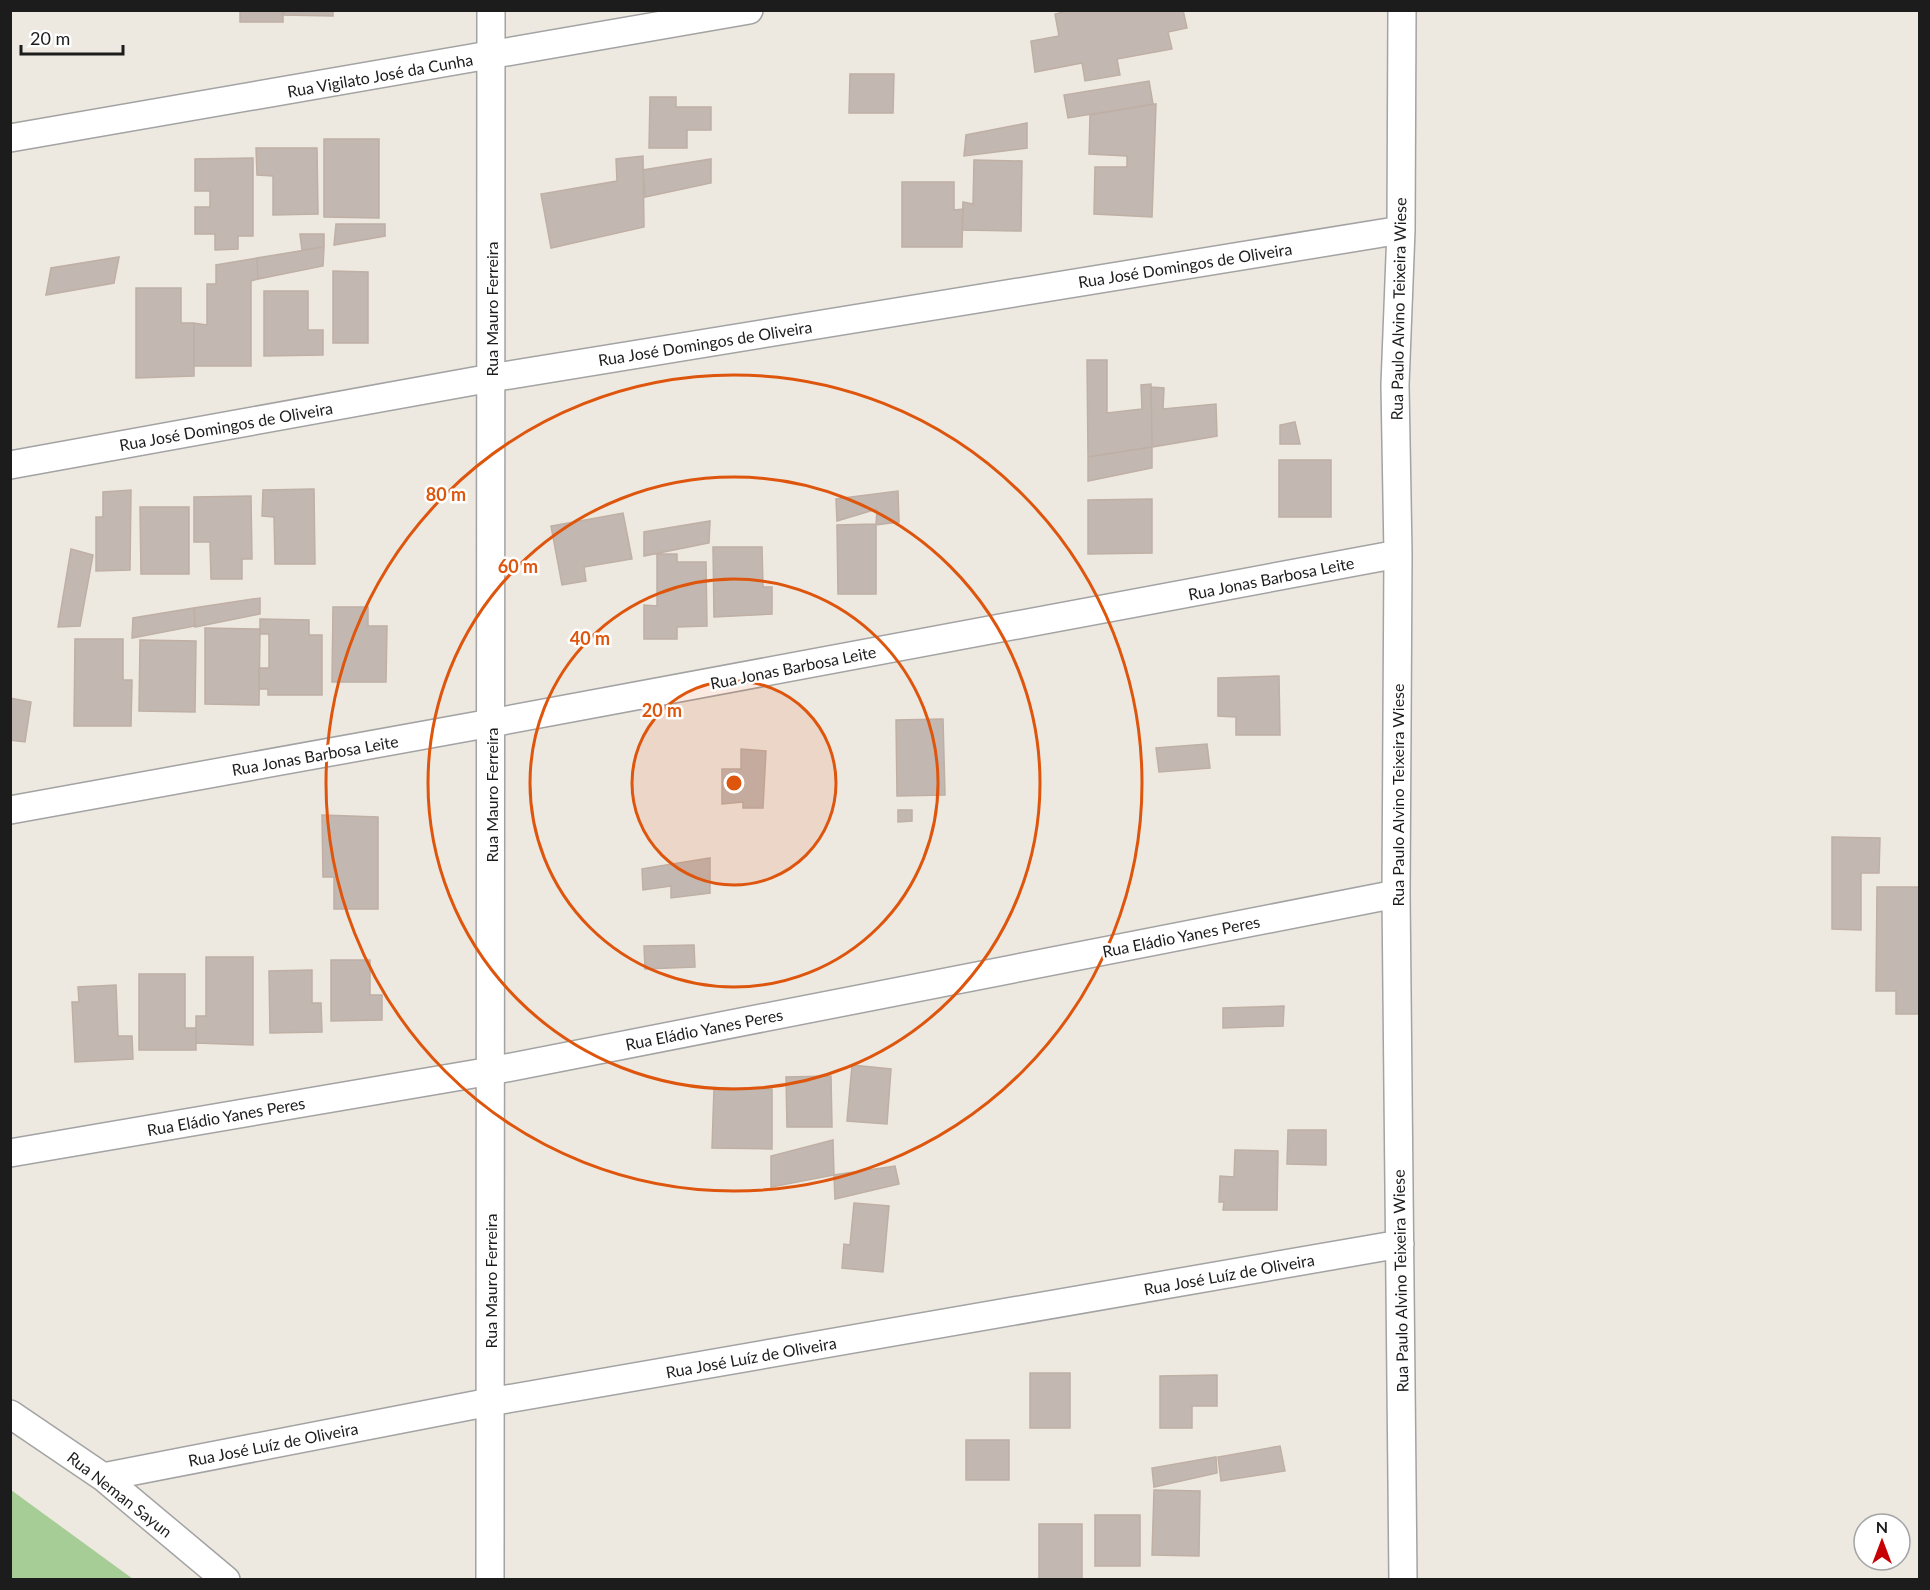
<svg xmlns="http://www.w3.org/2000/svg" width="1930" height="1590" viewBox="0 0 1930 1590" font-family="Lato,sans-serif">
	<rect width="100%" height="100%" fill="#ede9e1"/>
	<path fill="#a6cd95" d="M10,1490H11L133,1579H11Z"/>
	<path fill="#c2b8b1" stroke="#bfafa4" stroke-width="1.5" d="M240,10H283V22H240Z
		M283,10H333V16L282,15Z
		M1072,10H1183L1187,28L1168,32L1172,49L1117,59L1120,75L1085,81L1082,63L1035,72L1031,41L1059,36L1055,14Z
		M850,74H894L893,113H849Z
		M1149,81L1153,104L1068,118L1064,95Z
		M650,97H676V107H711V130H687V148H649Z
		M1156,104L1152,217L1094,214L1095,167H1127V156L1089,154L1090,115Z
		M1027,123V148L964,156L966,135Z
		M324,139H379V218L324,217Z
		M256,148H317L318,214L273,215V176L257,175Z
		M643,156L644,227L551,248L541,194L617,181L616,159Z
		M253,158V236H238V249L215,250V234H195V207H210V191H195V159Z
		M711,159V183L645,197L643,170Z
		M974,160L1022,161L1021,231L962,230L963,202L973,204Z
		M902,182H954V210L963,209L962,247H902Z
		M336,224H385V236L334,245Z
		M300,234H324V247L302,250Z
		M324,247L323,266L258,279L257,258Z
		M119,257L114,283L46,295L51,268Z
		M257,258L258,279L251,281V366H194V323L207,325V284H216V265Z
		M333,271L368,272V343H333Z
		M136,288H181V323H194V376L136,378Z
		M264,291H308V330H323V355L264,356Z
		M1087,360H1107V413L1142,409L1141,385L1151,384L1152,447L1088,457Z
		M1151,387L1164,388L1163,409L1216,404L1217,436L1152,447Z
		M1295,422L1300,444H1280V425Z
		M1152,447V468L1088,481V457Z
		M1279,460H1331V517H1279Z
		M314,489L315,564H275L274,517L262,516L263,490Z
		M131,490L130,570L96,571V517H103V492Z
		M898,491L899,522L876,525L877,509L837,521L836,499Z
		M251,496L252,559H242V579H211L210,542H194V497Z
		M1152,499V553L1088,554V500Z
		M140,507H189V574H141Z
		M623,513L632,559L584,567L586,581L562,585L551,526Z
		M710,521L709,543L644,556V532Z
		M876,524V594H838L837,525Z
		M713,547H762L763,587H772V614L714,617Z
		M71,549L93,555L80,626L58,627Z
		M657,554H677V562H706L707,626L677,627V639H644V605L657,606Z
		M260,598V614L195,627L194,608Z
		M333,607H368V626H387L386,682H332Z
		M194,608L195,626L132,638L133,618Z
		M260,619L309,620V635H322V695H268V689H259V668H269V634H260Z
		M205,628L260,629L259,705L205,704Z
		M75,639H123V680H132L131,726H74Z
		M140,640L196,641L195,712L139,711Z
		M1279,676L1280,735H1236V717L1218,716V678Z
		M10,698L31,702L25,742L10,740Z
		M943,719L945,795L897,796L896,720Z
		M1207,744L1210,768L1159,772L1156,748Z
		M741,749L766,751L763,808H743V802L722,804V769H741Z
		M898,810H912V821L898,822Z
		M322,815L378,817V909H334V877H323Z
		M1832,837L1880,838L1879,873H1861V930L1832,929Z
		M710,858V893L671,898V886L643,890L642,869Z
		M1877,887H1920V1014H1896V991H1876Z
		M694,945L695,967L645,969L644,946Z
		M206,957H253V1045L196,1043V1016H206Z
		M331,960H370V995H382V1020L331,1021Z
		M312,970V1003H321L322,1032L270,1033L269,971Z
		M139,974H185V1028H196V1050H139Z
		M116,985L118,1036H132L133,1059L75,1062L72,1002H79L78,987Z
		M1284,1006L1283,1026L1223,1028V1008Z
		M852,1065L891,1069L887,1124L847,1121Z
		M831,1076L832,1127H787L786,1077Z
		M714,1088L772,1089V1149L712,1148Z
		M1288,1130H1326V1165L1287,1164Z
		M833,1140L834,1175L771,1187V1156Z
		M1235,1150L1278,1151L1277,1210H1223L1224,1202H1219L1220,1176L1234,1177Z
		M895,1166L899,1184L835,1199L834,1175Z
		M854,1203L889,1206L883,1272L842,1268L844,1244L850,1245Z
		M1030,1373H1070V1428H1030Z
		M1217,1375V1406H1192V1428H1160V1376Z
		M966,1440H1009V1480H966Z
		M1280,1446L1285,1471L1221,1481L1218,1457Z
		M1216,1457L1217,1473L1154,1487L1152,1468Z
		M1154,1490L1200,1491L1199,1556L1152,1555Z
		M1095,1515H1140V1566H1095Z
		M1039,1524H1082V1580H1039Z"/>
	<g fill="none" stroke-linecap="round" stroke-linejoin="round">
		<g stroke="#a3a3a3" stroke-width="30">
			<path id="street" d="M1402,10L1401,230L1395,385L1398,554L1396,894L1403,1580
				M10,138L749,10
				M10,465L491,378L1401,230
				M10,810L491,723L1398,554
				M10,1153L491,1071L1396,894
				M10,1414L103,1477L226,1580
				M103,1477L490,1402L1400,1244
				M490,1580L491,10"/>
		</g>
		<use href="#street" stroke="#fff" stroke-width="27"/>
	</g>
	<circle cx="734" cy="783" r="102" fill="#de560d" fill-opacity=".12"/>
	<g fill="none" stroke="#de560d" stroke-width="3">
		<circle cx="734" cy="783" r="102"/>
		<circle cx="734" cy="783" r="204"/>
		<circle cx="734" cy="783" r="306"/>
		<circle cx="734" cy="783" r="408"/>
	</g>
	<g text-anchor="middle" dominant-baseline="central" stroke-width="5" stroke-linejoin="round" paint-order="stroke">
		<g font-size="16" fill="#1c1c1c" stroke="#fff">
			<text transform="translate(380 75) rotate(-10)">Rua Vigilato José da Cunha</text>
			<text transform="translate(1185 265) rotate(-9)">Rua José Domingos de Oliveira</text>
			<text transform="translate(491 309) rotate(-90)">Rua Mauro Ferreira</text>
			<text transform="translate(1398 309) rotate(-89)">Rua Paulo Alvino Teixeira Wiese</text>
			<text transform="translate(705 343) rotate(-9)">Rua José Domingos de Oliveira</text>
			<text transform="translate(226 426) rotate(-10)">Rua José Domingos de Oliveira</text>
			<text transform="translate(1271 578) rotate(-11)">Rua Jonas Barbosa Leite</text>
			<text transform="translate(793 667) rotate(-11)">Rua Jonas Barbosa Leite</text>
			<text transform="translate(315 755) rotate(-10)">Rua Jonas Barbosa Leite</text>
			<text transform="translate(491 795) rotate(-90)">Rua Mauro Ferreira</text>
			<text transform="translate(1397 795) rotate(-90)">Rua Paulo Alvino Teixeira Wiese</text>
			<text transform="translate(1181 936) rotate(-11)">Rua Eládio Yanes Peres</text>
			<text transform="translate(704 1029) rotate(-11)">Rua Eládio Yanes Peres</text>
			<text transform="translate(226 1116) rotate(-10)">Rua Eládio Yanes Peres</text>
			<text transform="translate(1229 1274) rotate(-10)">Rua José Luíz de Oliveira</text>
			<text transform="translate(490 1281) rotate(-90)">Rua Mauro Ferreira</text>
			<text transform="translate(1400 1281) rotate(-91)">Rua Paulo Alvino Teixeira Wiese</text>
			<text transform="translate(751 1357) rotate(-10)">Rua José Luíz de Oliveira</text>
			<text transform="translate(273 1444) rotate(-11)">Rua José Luíz de Oliveira</text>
			<text transform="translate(120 1494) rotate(38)">Rua Neman Sayun</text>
		</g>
	</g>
	<circle cx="734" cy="783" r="9" fill="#de560d" stroke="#fff" stroke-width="3"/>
	<g font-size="18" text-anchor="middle" font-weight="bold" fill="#de560d" stroke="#fff" stroke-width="5" stroke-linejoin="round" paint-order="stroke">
		<text x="446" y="501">80 m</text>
		<text x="518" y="573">60 m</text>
		<text x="590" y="645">40 m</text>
		<text x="662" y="717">20 m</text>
	</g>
	<rect width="1930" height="1590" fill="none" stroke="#1c1c1c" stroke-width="24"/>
	<g transform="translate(1882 1542)"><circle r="28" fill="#ffffff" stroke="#a4a4a4" stroke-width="1.5"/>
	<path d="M0-4.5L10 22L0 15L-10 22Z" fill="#c70001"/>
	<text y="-9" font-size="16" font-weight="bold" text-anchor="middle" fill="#1c1c1c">N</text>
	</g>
	<path d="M21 45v9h102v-9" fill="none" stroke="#1c1c1c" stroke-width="3"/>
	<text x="30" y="45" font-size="18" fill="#1c1c1c" stroke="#ffffff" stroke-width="4.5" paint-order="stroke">20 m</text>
</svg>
